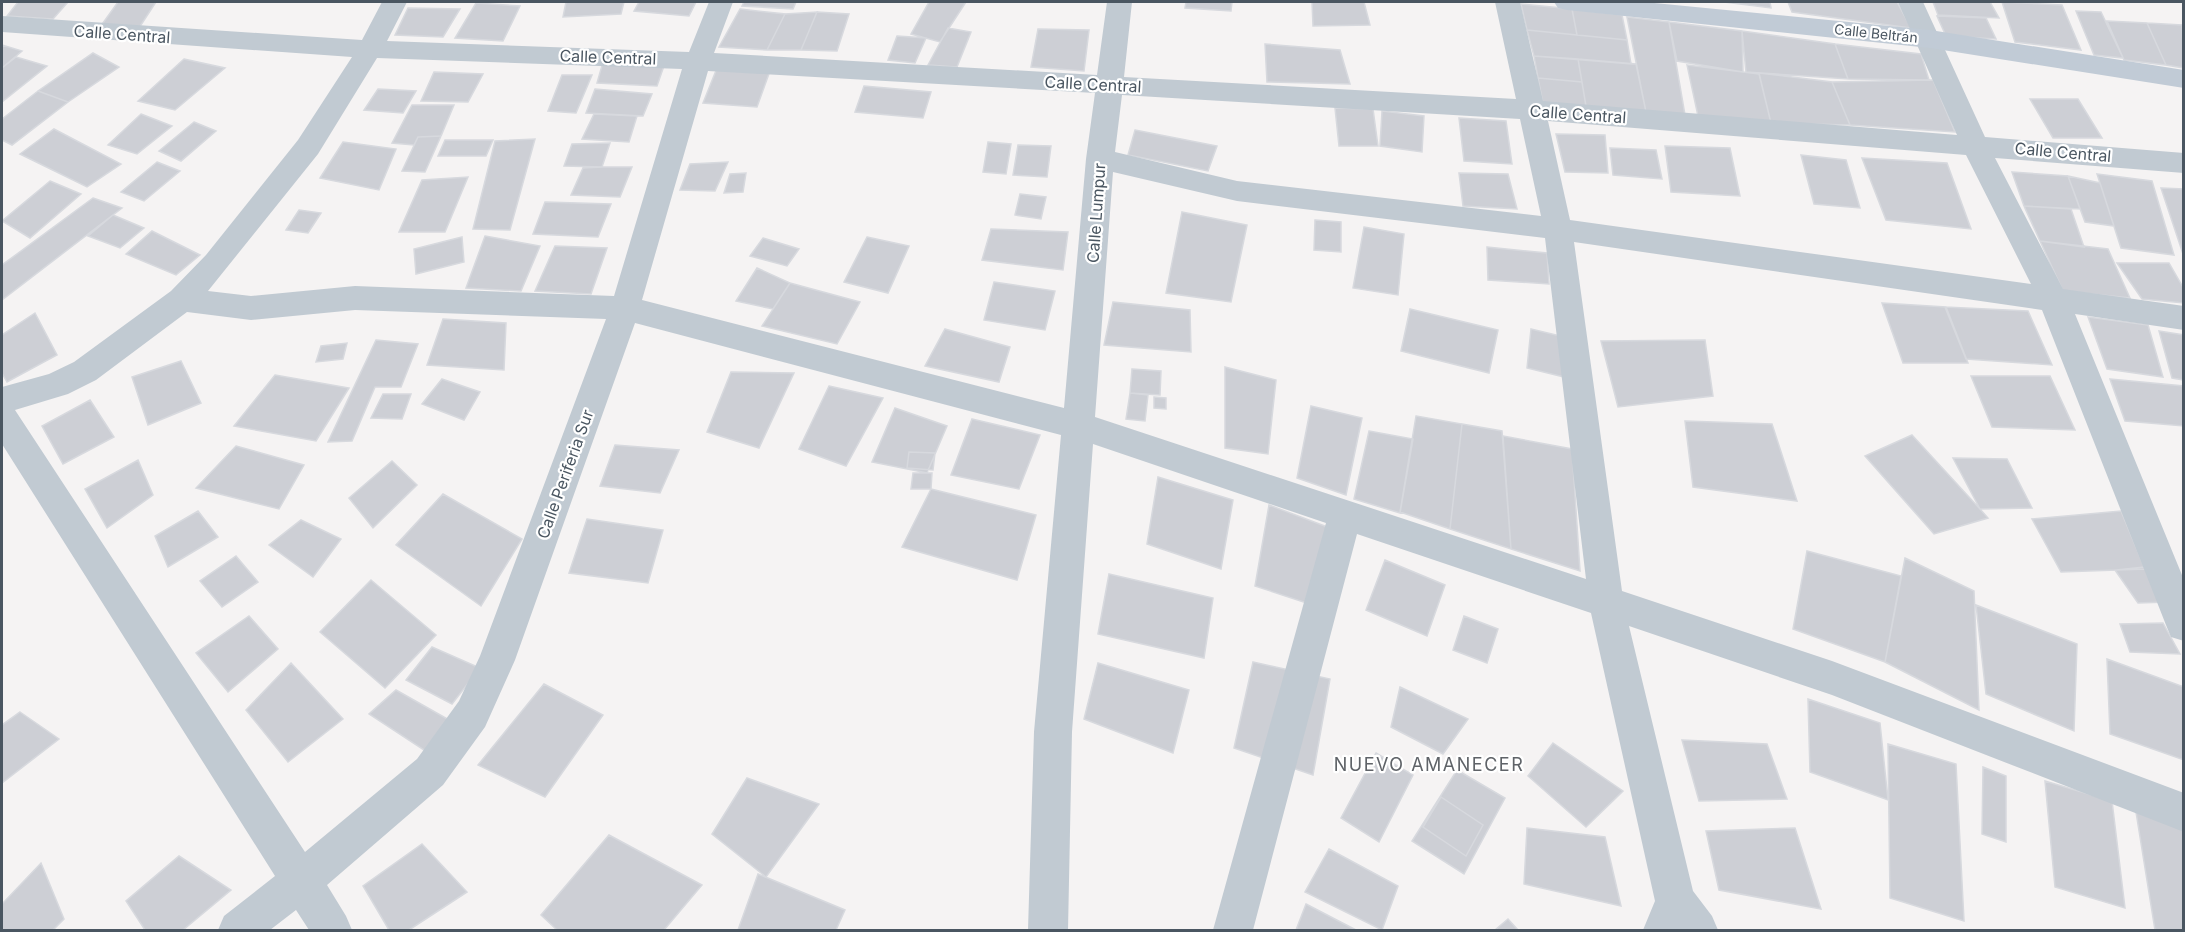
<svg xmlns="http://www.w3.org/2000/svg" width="2185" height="932" viewBox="0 0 2185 932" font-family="Inter,sans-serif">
	<rect width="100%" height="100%" fill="#f5f3f3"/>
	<path fill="#cdcfd5" stroke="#d7d9de" stroke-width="1.5" d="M18,2H68L53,19L7,16Z
		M118,2H156L139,28L100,27Z
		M566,2H624L621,14L563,17Z
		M639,2H696L689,16L634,11Z
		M744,2H796L793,9L742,6Z
		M929,2H966L940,42L911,34Z
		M1186,2H1232L1231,11L1185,8Z
		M1312,2H1364L1370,25L1313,26Z
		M1724,2H1770L1771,8Z
		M1788,2H1897L1911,28L1792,12Z
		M1933,2H1990L1999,18L1938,15Z
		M2002,2L2062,5L2081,50L2015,42Z
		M476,3L520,6L503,41L455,38Z
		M1521,4L1572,9L1577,35L1527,30Z
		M408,8L460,9L443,37L395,35Z
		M740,9L785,14L767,50L719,47Z
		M1572,9L1622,15L1627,40L1577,35Z
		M2076,11L2101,12L2123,58L2094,55Z
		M817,12L849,14L837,51L801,50Z
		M817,12L801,50H767L785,14Z
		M1937,16L1986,18L1996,39L1946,36Z
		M1627,17L1669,22L1685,115L1646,112Z
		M2107,21L2147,23L2166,65L2124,60Z
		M1669,22L1742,31L1743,72L1677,61Z
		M2147,23L2182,25L2184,68L2166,65Z
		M948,28L971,32L957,67L928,65Z
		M1038,29L1089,30L1084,71L1031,67Z
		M1527,30L1627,40L1631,64L1534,56Z
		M1742,31L1835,44L1848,79L1746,72Z
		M897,36L926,38L915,63L888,60Z
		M1265,44L1340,50L1350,84L1267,82Z
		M1835,44L1921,54L1929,80L1848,79Z
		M2,45L22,51L2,68Z
		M93,53L119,67L68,102L38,91Z
		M1534,56L1578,59L1582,82L1538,78Z
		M16,57L47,66L2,102V68Z
		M184,59L225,68L175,110L138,101Z
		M1578,59L1636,64L1646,112L1586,106Z
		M603,62L665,63L657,86L597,83Z
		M1687,65L1759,74L1771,123L1698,116Z
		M717,68L770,71L757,107L703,103Z
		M434,72L483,74L468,102L421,101Z
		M1759,73L1832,82L1850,125L1771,123Z
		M562,75H592L576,113L548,111Z
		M1538,78L1582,82L1586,107L1543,104Z
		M1933,80L1955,132L1850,125L1832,82Z
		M864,86L931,92L923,118L855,112Z
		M378,89L416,91L403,113L364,110Z
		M595,89L652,94L643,116L586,113Z
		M38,91L68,102L12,145L2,140V119Z
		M2030,99H2078L2102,138H2053Z
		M412,105H454L441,136L418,137L414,145L392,143Z
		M1335,108L1373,109L1378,146H1339Z
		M1382,111L1424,116L1422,152L1380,146Z
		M141,114L172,126L137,154L108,145Z
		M594,114L637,116L629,142L582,139Z
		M1459,118L1506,121L1512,164L1464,161Z
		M194,122L216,131L181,161L159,151Z
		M54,129L121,164L87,187L20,154Z
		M1135,130L1217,146L1208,171L1128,155Z
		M1556,134L1605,135L1608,173L1565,172Z
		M441,136L425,172L402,171L418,137Z
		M535,139L510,230L473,229L495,141Z
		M445,140H493L486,156H438Z
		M343,142L396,149L379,190L320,178Z
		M988,142L1011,144L1006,174L983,172Z
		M610,143L602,167L564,166L572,144Z
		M1018,145L1051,146L1047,177L1013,175Z
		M1665,146L1730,148L1740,196L1671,192Z
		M1610,148L1656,150L1662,179L1613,175Z
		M1801,155L1846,160L1860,208L1814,204Z
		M1862,158L1947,163L1971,229L1886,220Z
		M157,162L180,171L144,201L121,192Z
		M728,162L715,191L680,190L690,164Z
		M602,167H632L620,197L571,195L583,168Z
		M2012,172L2068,176L2080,209L2024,206Z
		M746,173L743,192L724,193L730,174Z
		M1459,173L1508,174L1517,209L1463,206Z
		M2097,174L2152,181L2174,255L2121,248Z
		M2068,176L2100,183L2114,226L2085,222Z
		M468,177L445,232H399L422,180Z
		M50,181L81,194L30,238L2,221Z
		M2161,188L2184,189V257Z
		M1020,194L1046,197L1041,219L1015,215Z
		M93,198L122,208L2,300V265Z
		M545,202L611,204L598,237L533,234Z
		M2024,206L2071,209L2084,247L2040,241Z
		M299,210L321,213L308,233L286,230Z
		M1182,212L1247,225L1231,302L1166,293Z
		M113,215L144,228L120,248L88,236Z
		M1315,220L1341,222V252L1314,250Z
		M1364,227L1404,234L1398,295L1353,288Z
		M991,229L1068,232L1063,270L982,260Z
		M152,231L200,255L176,275L126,254Z
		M485,236L540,246L521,291L466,288Z
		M462,237L464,262L416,274L414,249Z
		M867,237L909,246L888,293L844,282Z
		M763,238L799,249L787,266L750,256Z
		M2040,241L2108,249L2130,298L2063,291Z
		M555,246L607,248L591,294L535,291Z
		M1487,247L1547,253L1549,284L1488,280Z
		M2117,263H2169L2184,289V303L2142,299Z
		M757,268L790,283L773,309L736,301Z
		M994,282L1055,291L1045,330L984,320Z
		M790,283L860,302L837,344L762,326Z
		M1113,302L1190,310L1191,352L1104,345Z
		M1882,303L1946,307L1968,363H1903Z
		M1945,307L2028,311L2052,365L1966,359Z
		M1410,309L1498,330L1489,373L1401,351Z
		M35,313L57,355L7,382L2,373V335Z
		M2088,317L2148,325L2163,377L2107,369Z
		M443,319L506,323L504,370L427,365Z
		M945,329L1010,347L999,382L925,366Z
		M1531,329L1569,338L1564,377L1527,368Z
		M2159,331L2184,335V380L2172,378Z
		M376,340L418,344L401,387H375L352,441L328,442Z
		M1705,340L1713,396L1618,407L1601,341Z
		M347,343L343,359L316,362L321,346Z
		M181,361L201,403L148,425L132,377Z
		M1225,367L1276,380L1268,454L1225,448Z
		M1132,369L1161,371L1160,395L1130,393Z
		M731,372L794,373L759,448L707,432Z
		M275,375L349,388L316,441L234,426Z
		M1971,376H2050L2075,430L1992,427Z
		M442,379L480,392L464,420L422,404Z
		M2110,379L2184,386V426L2125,421Z
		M829,386L883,398L846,466L799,449Z
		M1130,393L1148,395L1145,421L1126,419Z
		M383,394H411L402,419L371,418Z
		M1154,397L1166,398V409L1154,408Z
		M90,400L114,437L63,464L42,426Z
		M1311,406L1362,418L1346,495L1297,478Z
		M895,408L947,426L927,473L872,462Z
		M1416,416L1462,424L1450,529L1400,512Z
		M972,419L1040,435L1019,489L951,475Z
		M1685,421L1772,424L1797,501L1693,487Z
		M1462,424L1502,431L1511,549L1450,529Z
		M1369,431L1413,439L1400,513L1354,499Z
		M1912,435L1980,509L1988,518L1934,534L1865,456Z
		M1503,436L1572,449L1580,571L1511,549Z
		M615,445L679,450L660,493L600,486Z
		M236,446L304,465L279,509L196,488Z
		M909,452L935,453L933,470L907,468Z
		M1953,458L2007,459L2032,508L1980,509Z
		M138,460L153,495L107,528L85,489Z
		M392,461L417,485L373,528L349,498Z
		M913,473H932L931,489H911Z
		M1158,477L1233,500L1221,569L1147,544Z
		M931,489L1036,515L1017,580L902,547Z
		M443,494L522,539L481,606L396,545Z
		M1269,505L1346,534L1322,608L1255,586Z
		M198,511L218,537L168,567L155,536Z
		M2121,511L2145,569L2061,572L2032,519Z
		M587,519L663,530L648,583L569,573Z
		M301,520L341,539L313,577L269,545Z
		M1807,551L1901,576L1885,662L1793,629Z
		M236,556L258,582L222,607L200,581Z
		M1905,558L1974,591L1979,710L1885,662Z
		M1385,560L1445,585L1427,636L1366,610Z
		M2144,567L2167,602L2138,603L2115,570Z
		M1109,574L1213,598L1204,658L1098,634Z
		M371,580L436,635L385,688L320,632Z
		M1976,605L2077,644L2074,731L1986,694Z
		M249,616L278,649L228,692L196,653Z
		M1464,616L1498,629L1487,663L1453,650Z
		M2163,623L2180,654L2130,652L2120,624Z
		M432,647L480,668L452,704L406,680Z
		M2107,659L2184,687V760L2110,734Z
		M1253,662L1330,679L1313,775L1234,748Z
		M291,663L343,719L288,762L246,710Z
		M1098,663L1189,690L1173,753L1084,719Z
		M544,684L603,715L545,797L478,765Z
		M1400,687L1468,719L1443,754L1391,727Z
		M396,690L451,721L427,752L369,714Z
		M1808,699L1880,723L1888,800L1810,772Z
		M20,712L59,739L2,783V725Z
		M1682,740L1767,744L1787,799L1699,801Z
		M1553,743L1623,791L1586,827L1528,776Z
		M1888,744L1956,764L1964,921L1890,898Z
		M1376,753L1413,775L1379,842L1341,818Z
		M1983,767L2006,776V842L1982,834Z
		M1457,770L1505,798L1464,874L1412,841Z
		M747,778L819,804L766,877L712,834Z
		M2045,781L2112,801L2125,908L2055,887Z
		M1441,797L1483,825L1466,856L1423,827Z
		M2136,812L2184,827V930H2155Z
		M1527,828L1605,837L1621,906L1524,884Z
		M1795,828L1821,909L1719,890L1706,831Z
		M609,835L702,885L664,930H557L541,915Z
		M422,844L467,892L409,930H389L363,886Z
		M1329,849L1398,886L1382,930L1305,892Z
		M179,856L231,890L183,930H145L126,901Z
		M41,863L64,919L53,930H2V904Z
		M758,874L845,910L836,930H738Z
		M1306,904L1356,930H1296Z
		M1508,919L1518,930H1495Z"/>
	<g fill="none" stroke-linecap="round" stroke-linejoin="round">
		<path fill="#c1cad2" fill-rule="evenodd" d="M382,2H407L387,41L689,52L709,2H733L714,53L1097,75L1107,2H1132L1124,77L1516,99L1495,2H1520L1543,101L1957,135L1898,2H1923L1985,137L2184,153V173L1995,158L2063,289L2184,306V330L2075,314L2184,580V641L2171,637L2166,625L2042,310L1574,242L1622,591L1832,661L2184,793V832L1832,695L1629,626L1693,891L1712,916L1718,930H1643L1655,901L1591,613L1357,534L1253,930H1213L1326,523L1093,444L1072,732L1068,930H1028L1034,732L1061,435L635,323L515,660L485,727L443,785L327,885L346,916L352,930H309L296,910L270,930H218L224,916L275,876L2,444V387L49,374L74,362L171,291L206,255L298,140L352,57L2,32V16L362,40ZM377,58L682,69L614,296L355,286L251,296L208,291L318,154ZM708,71L1095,93L1086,159L1064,408L642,300ZM1122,95L1520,119L1541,216L1237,181L1115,152ZM1548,121L1966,155L2031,284L1570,220ZM1113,172L1237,201L1545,238L1586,579L1095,417ZM355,310L606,319L480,656L459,701L417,759L305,852L15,410L68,394L96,380L187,312L251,320Z"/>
		<path fill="#c1cbd6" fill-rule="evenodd" d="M1554,2H1644L1930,30L2184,70V88L1930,48L1567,10L1558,8Z"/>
	</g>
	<g text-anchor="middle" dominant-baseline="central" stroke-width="4.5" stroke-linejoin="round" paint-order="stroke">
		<g font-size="14" fill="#4a5661" stroke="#fff">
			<text transform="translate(1876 33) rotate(6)">Calle Beltrán</text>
		</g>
		<g font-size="16" fill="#4a5661" stroke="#fff">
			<text transform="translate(122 34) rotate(4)">Calle Central</text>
			<text transform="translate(608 57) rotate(2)">Calle Central</text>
			<text transform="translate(1093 84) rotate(3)">Calle Central</text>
			<text transform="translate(1578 114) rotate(4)">Calle Central</text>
			<text transform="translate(2063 152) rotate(5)">Calle Central</text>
			<text transform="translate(1096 213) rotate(-86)">Calle Lumpur</text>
			<text transform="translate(565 474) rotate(-70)">Calle Periferia Sur</text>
		</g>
		<g font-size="18" letter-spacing="1.5" fill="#5f6368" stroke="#fff">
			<text x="1429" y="764">NUEVO AMANECER</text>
		</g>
	</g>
	<rect width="2185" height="932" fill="none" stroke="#4a5661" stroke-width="6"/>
</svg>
